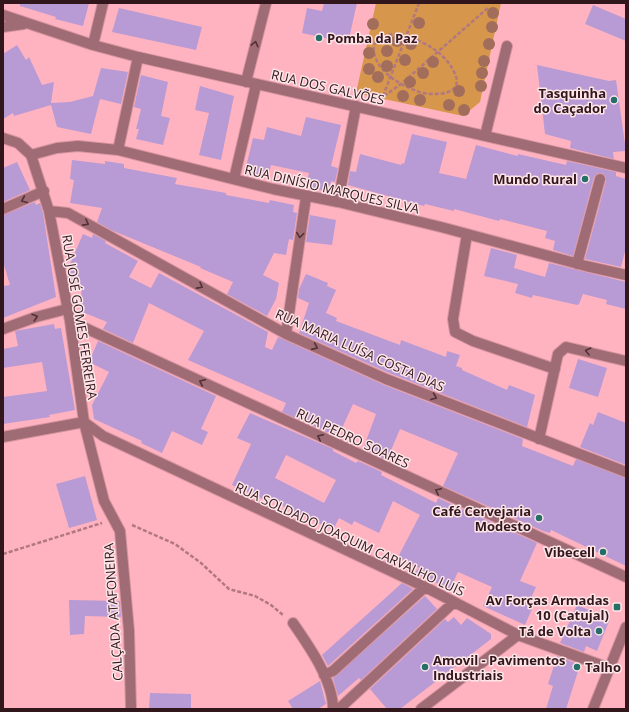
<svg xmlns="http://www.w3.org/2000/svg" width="629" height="712" viewBox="0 0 629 712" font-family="'Open Sans',sans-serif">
	<rect width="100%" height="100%" fill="#ffb3c0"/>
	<path fill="#d6964b" d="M376,3H501L480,102L463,116L356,93Z"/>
	<path fill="#b89ad4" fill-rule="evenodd" d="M20,3H89L83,26L55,19L56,17L20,6Z
		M324,3H357L348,43L302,33L307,8L322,11Z
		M593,5L626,19V41L585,24Z
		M119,8L202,27L196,50L112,32Z
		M17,45L26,60L29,57L42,85L54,82L51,103L70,102L93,96L101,68L128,72L121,104L100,99L91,134L57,127L51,105L14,116L13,113L3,119V54Z
		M537,65L609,81L616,80L626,151L613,152L614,159L570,148L571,141L545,134Z
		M141,75L168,82L161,116L170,118L163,145L136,139L139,129H136L141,109L134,107Z
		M200,86L234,96L221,160L199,155L209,113L195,110Z
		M306,117L341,125L331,166L338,168L335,182L331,181L329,192L306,187L309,173L271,165L268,177L245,171L253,138L264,140L267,127L301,136Z
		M412,134L447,142L439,173L466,179L476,145L518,156V154L566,165L567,161L616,172V176L626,179V248L621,267L585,259L606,181V177L602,173H598L594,177L573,256L553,250L555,241L545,238L547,231L500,219L499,221L454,209V211L425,204L424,206L348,185L350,171L356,172L360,154L401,165L402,163L404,164Z
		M72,160L105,164V161L124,164V168L177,178L175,184L226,193V195L269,203L270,200L294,205L293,212L297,213L293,240L289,239L286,255L274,253L263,275L279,283L276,299L267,316L227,294L233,282L200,268L201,267L111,230L97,222L102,208L70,203L74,180L70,179Z
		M17,162L30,190L3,202V168Z
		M35,202L36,205L40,203L43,213L56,297L3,318V286L10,285L3,262V215Z
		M310,215L336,220L332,245L306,242Z
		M83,234L92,238L93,234L106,241L105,243L138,261L129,277L151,288L159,273L268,332L265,347L272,350L278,337L384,385L523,439L522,446L573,466L576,459L626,478V566L551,530L550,533L543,531L443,486L458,453L400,429L387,460L363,449L376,414L353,404L338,437L282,412L286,403L188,360L204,331L149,303L133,343L103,329L107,322L80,311L82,285L69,282L67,271Z
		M491,248L517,255L514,268L545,277L549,263L626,282V309L606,304L607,300L583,294L579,304L577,305L533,295L532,298L515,293L518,284L484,276Z
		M306,274L328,283L327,286L336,290L326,313L337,318L336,321L400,345L401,340L446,357L447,351L460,355L456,366L462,368V370L507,390L509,385L535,395L527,427L389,373L299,333L309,303L298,298L299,289Z
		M54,324L55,329L61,328L75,410L49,415L50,417L3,424V397L47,391L42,362L3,368V349L18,346L15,331Z
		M98,341L216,396L201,429L208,432L202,445L172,431L162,453L141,443L142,441L94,419L92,405L109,372L89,362Z
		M578,359L607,368L598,397L569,388Z
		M598,412L626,423V465L580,447L590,423L593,425Z
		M250,413L333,449V451L356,463L358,461L382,472L381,475L436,503L438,498L537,543L520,581L536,587L527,607L532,609L525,625L483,606L492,587L458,572L450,589L414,573L419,568L398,557L420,515L393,501L379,533L354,521L352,525L339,518L333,530L264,497L263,499L232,485L251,444L237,438ZM286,455L336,480L324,503L275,478Z
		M85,476L97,520L69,528L56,484Z
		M402,583L413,589L328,666L322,655Z
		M425,596L437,609L361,680L359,678L338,696L333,678Z
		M69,600L120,601L121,617L85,616L84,634L70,635Z
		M577,605L610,619L597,651L586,646L584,652L560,643Z
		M454,617L461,625L467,618L491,634V639L400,709H387L370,689L445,619L448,622Z
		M557,656L580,665L566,709H546L553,686L548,684Z
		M320,681L326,704L318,709H293L288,701Z
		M150,693L191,694V709H149Z"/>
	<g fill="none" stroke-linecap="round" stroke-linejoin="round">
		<g stroke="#d6949f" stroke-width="12">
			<path id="minor" d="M3,15L93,45L138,57L626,168
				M3,27L24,24
				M93,45L103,3
				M246,82L266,3
				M485,136L507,46
				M3,138L18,143L31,155L49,211L70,321L84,422L104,501L120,531L129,631L131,709
				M118,150L138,57
				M31,155L57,148L78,146L118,150L273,189L338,202L441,227L586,266L626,275
				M234,179L256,85
				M338,202L356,106
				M3,209L44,191
				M49,211L68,213L286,334L386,379L626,472
				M467,234L453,319L455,332L473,341L555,369
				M577,264L600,179
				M70,321L626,577
				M3,329L36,317L67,309
				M286,334L306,197
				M3,437L84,422L103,436L425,587L518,635L609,668
				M539,439L558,354L566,347L626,361
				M293,623C309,646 333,680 333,709
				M324,675L333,671L425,587
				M339,709L454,602
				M421,709L518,635
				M593,709L626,627"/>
		</g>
		<path stroke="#b17882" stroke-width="2.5" stroke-dasharray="4 2" stroke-linecap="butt" d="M394,34C417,37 445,50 455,74C465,96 432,96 419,92C409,88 400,84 392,78C374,65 361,37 394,34Z
			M383,96L419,3
			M384,96L401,84L489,7
			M132,525L175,544L201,563L229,589L255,596L271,605L283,615
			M3,554L102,523"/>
		<use href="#minor" stroke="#9f6b74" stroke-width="10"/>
	</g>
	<g fill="#a26e5b">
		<circle cx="493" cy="13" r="6"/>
		<circle cx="419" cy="23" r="6"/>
		<circle cx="373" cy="24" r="6"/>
		<circle cx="492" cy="27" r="6"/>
		<circle cx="397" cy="41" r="6"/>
		<circle cx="411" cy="44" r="6"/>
		<circle cx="489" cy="44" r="6"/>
		<circle cx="387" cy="51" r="6"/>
		<circle cx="369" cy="53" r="6"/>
		<circle cx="405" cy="60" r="6"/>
		<circle cx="484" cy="61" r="6"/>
		<circle cx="433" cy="62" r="6"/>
		<circle cx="387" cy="66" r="6"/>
		<circle cx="369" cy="69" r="6"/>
		<circle cx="423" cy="73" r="6"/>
		<circle cx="482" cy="73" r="6"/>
		<circle cx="378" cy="77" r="6"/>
		<circle cx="410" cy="82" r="6"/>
		<circle cx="481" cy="86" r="6"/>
		<circle cx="459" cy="91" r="6"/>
		<circle cx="403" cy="96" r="6"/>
		<circle cx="420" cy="100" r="6"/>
		<circle cx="449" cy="105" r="6"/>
		<circle cx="464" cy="110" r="6"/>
	</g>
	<defs><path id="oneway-chevron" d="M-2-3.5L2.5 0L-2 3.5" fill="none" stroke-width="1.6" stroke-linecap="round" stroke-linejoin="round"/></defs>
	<g stroke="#523036">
		<use href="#oneway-chevron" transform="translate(255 44) rotate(-76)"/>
		<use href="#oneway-chevron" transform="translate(24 200) rotate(157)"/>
		<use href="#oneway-chevron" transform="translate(86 223) rotate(28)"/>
		<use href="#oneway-chevron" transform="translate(300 235) rotate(98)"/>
		<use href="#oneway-chevron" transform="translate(200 286) rotate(29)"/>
		<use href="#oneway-chevron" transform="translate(35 317) rotate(-18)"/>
		<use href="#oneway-chevron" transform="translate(315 347) rotate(24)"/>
		<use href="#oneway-chevron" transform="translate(588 351) rotate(-166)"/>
		<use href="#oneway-chevron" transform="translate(202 382) rotate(-155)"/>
		<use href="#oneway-chevron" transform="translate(434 397) rotate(22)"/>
		<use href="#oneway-chevron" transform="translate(320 437) rotate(-155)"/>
		<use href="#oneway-chevron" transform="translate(438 491) rotate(-155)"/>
	</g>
	<g fill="#256f69" stroke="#fde5e8" stroke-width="1.5">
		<circle cx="319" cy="38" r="4"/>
		<circle cx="614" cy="100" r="4"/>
		<circle cx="585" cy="179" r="4"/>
		<circle cx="539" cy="518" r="4"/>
		<circle cx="603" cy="552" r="4"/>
		<rect x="613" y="603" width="8" height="8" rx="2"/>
		<circle cx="599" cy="631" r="4"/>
		<circle cx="425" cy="667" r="4"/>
		<circle cx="577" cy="667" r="4"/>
	</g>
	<g text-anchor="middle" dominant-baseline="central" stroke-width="3" stroke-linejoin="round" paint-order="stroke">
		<g font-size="13" font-weight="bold" fill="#31161c" stroke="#fde5e8" text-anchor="end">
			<text x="327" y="38" text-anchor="start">Pomba da Paz</text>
			<text x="606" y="93">Tasquinha<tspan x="606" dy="15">do Caçador</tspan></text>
			<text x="577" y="179">Mundo Rural</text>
			<text x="531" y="511">Café Cervejaria<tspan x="531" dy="15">Modesto</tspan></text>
			<text x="595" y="552">Vibecell</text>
			<text x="609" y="600">Av Forças Armadas<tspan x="609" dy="15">10 (Catujal)</tspan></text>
			<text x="591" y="631">Tá de Volta</text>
			<text x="433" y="660" text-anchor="start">Amovil - Pavimentos<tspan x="433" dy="15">Industriais</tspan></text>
			<text x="585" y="667" text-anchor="start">Talho</text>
		</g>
		<g font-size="13" fill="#31161c" stroke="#fde5e8">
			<text transform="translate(328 87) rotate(13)">RUA DOS GALVÕES</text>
			<text transform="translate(332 189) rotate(13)">RUA DINÍSIO MARQUES SILVA</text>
			<text transform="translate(80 317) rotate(81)">RUA JOSÉ GOMES FERREIRA</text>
			<text transform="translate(360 350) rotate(24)">RUA MARIA LUÍSA COSTA DIAS</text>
			<text transform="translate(353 438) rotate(25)">RUA PEDRO SOARES</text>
			<text transform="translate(350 539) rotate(25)">RUA SOLDADO JOAQUIM CARVALHO LUÍS</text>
			<text transform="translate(113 612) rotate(-94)">CALÇADA ATAFONEIRA</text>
		</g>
	</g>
	<rect width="629" height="712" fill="none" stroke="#31161c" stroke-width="8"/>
</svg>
